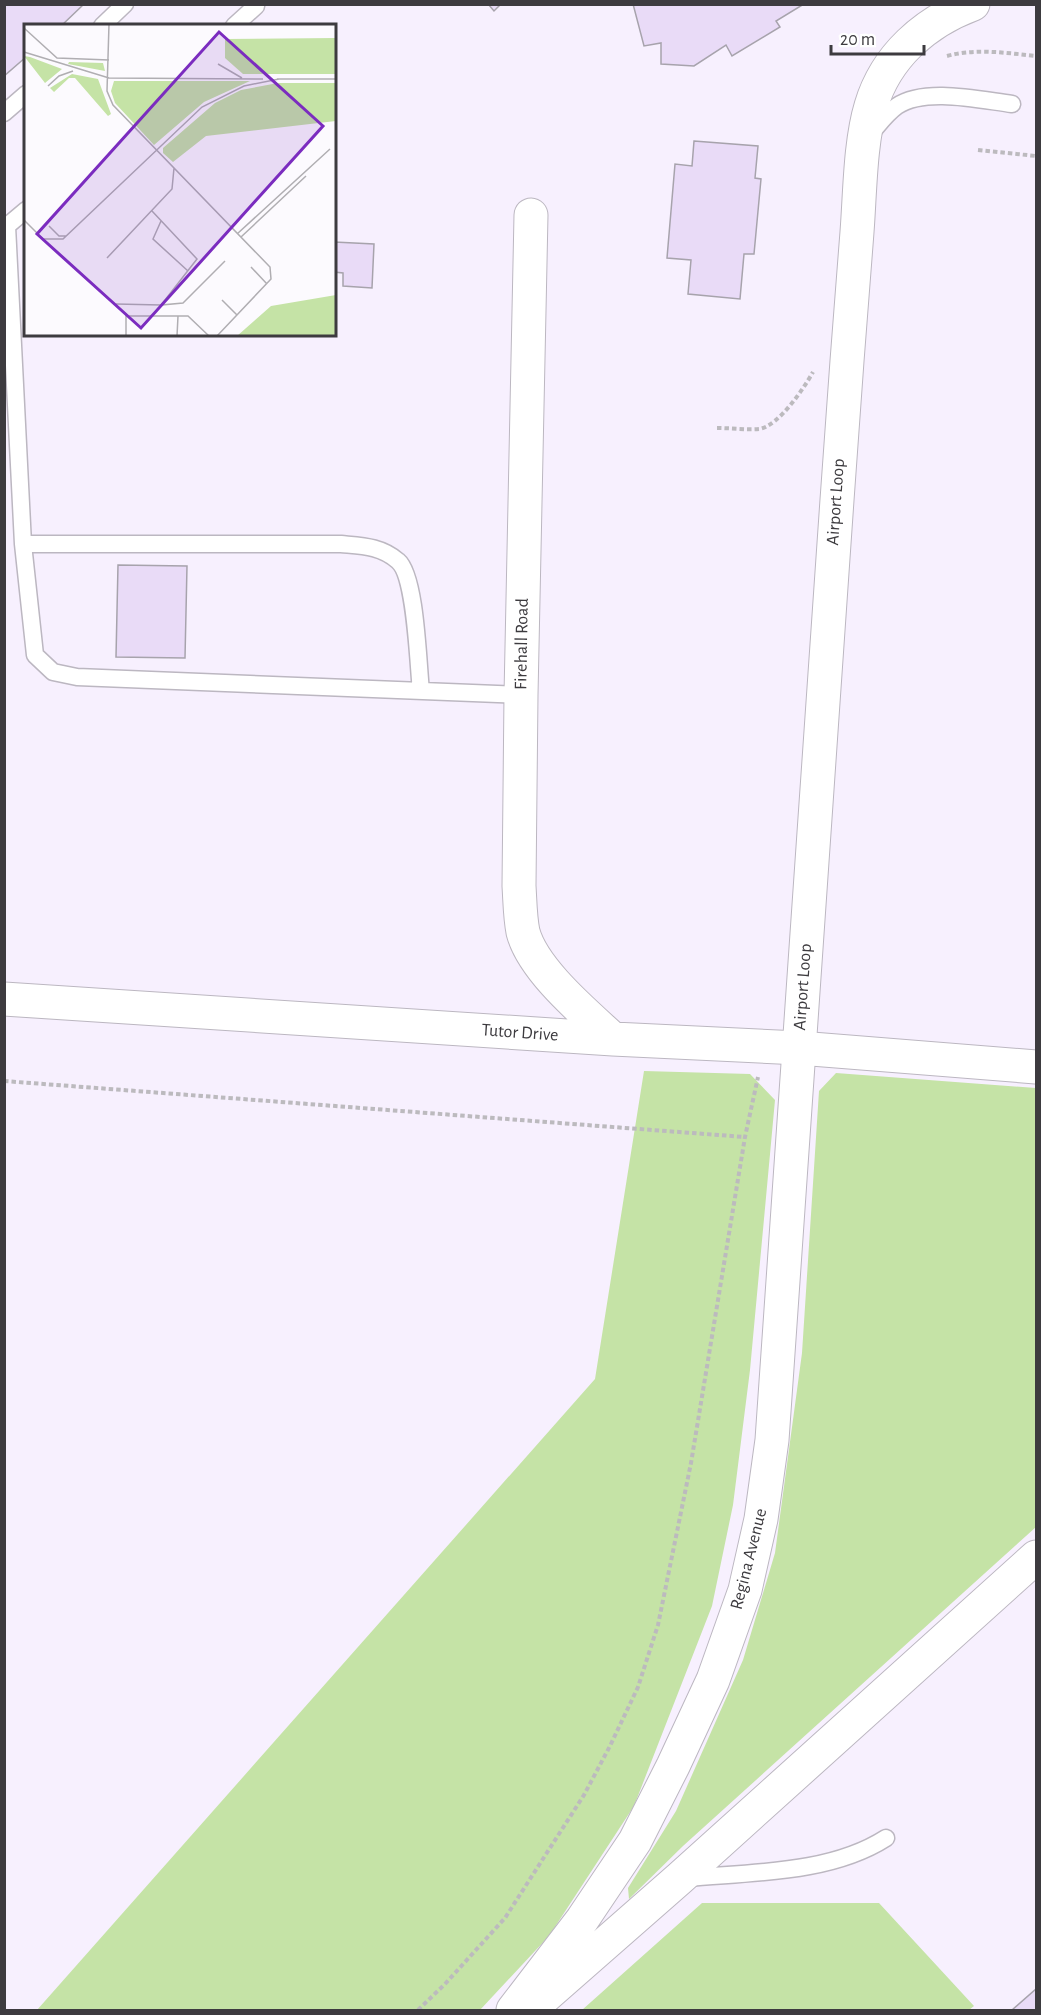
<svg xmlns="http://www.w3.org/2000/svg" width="1041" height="2015" viewBox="0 0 1041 2015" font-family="'Alegreya Sans',sans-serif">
	<rect width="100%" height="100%" fill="#fcfafe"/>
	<path fill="#f7f0fe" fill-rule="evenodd" d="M5,5H1036V2010H5ZM26,26H334V334H26Z"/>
	<path fill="#c5e3a6" d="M644,1071L750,1074L775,1100L750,1370L733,1505L712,1606L634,1806L549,1936L480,2010H37L595,1379Z
		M836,1073L1036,1088V1527L683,1846L629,1899L628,1888L676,1811L743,1660L775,1553L802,1353L819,1091Z
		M702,1903H879L974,2006L969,2010H582Z"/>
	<path fill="#e9dbf7" stroke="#a7a3ac" stroke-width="1.5" d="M4,4H84L61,26H26V57L4,76Z
		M488,4H501L494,11Z
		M633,4H804L776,21L780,27L732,56L726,45L694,66L661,64V43L644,46Z
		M694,141L758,146L755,178L761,179L754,254H744L740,299L688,294L691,260L667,258L675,164L692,166Z
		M334,242L374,244L372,288L343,286V273L334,272Z
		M118,565L187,566L185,658L116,657Z
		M1036,1989V2010H1012Z"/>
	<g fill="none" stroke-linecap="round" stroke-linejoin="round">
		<g stroke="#bcb7c1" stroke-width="19">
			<path id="service" d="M102,26L125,4
				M234,26L256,6
				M4,113L26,94
				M871,133C879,124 887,113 897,106C925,87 980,100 1012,104
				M7,226L26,210
				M4,229L7,226L23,544L35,655L53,672L77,677L521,695
				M23,544H341C362,546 381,546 398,561C416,576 418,665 421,691
				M687,1878C751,1872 830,1874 886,1838"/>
		</g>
		<g stroke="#bcb7c1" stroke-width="35">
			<path id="minor" d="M531,215L521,695L519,886C520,901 520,917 523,932C533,970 585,1013 613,1039
				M4,999L613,1039L799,1048L1036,1067"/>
		</g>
		<g stroke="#bcb7c1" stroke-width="35">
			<path id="tertiary" d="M533,2007L680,1878L1036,1557
				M513,2010L582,1920L635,1841L673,1766L713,1680L745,1590L761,1519L772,1440C793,1127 814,814 837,500C843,411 850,321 857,232C860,193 860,142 871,106C886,56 925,22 973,4"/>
		</g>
		<path stroke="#bcbabe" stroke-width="4" stroke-dasharray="4.5 3" stroke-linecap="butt" d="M947,56C977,48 1006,53 1036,56
			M978,150L1036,156
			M717,428C731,428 746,430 759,429C779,426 804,388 813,372
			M4,1081L745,1137
			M418,2010L445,1984L505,1918L584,1795L610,1746L638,1687L658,1625L691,1463L745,1137L758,1077"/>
		<use href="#service" stroke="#fff" stroke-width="16"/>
		<use href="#minor" stroke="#fff" stroke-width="33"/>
		<use href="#tertiary" stroke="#fff" stroke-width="33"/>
	</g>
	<g text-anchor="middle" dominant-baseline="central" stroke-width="4.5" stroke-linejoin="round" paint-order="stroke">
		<g font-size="18" fill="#3d3b3f" stroke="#fff">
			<text transform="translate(836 502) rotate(-86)">Airport Loop</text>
			<text transform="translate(522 644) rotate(-89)">Firehall Road</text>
			<text transform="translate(803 987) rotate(-86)">Airport Loop</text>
			<text transform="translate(520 1033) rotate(4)">Tutor Drive</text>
			<text transform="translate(749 1559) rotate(-76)">Regina Avenue</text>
		</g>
	</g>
	<g transform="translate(24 24)">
		<rect width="312" height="312" fill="#fcfafe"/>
		<path d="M312,14V50H219L201,34V15ZM0,32L6,33L38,45L21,59ZM45,38L79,39L81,47L44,40ZM48,50L74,55L87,90L84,92L51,54H45L30,68L26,64ZM90,57H226L180,78L130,121L91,79L87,67ZM254,59H312V97L182,112L149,138L139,129V124L191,79L217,66ZM312,271V312H213L247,282Z" fill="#c5e3a6"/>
		<path fill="none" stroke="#b0aeb2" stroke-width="1.5" d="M85,0L83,67L89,81L246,243L247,255L193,312M0,4L33,34L85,36M0,28L85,54L239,55M194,40L218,54M253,55H312M24,62L35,52L49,47M128,187L173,235L137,281L159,279L201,237M0,196L19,215H39L178,83L220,62L255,55M137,197L129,215L164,247M25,202L35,212H42M213,210L306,125M217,213L282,152M83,234L148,165L150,144M227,243L243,260M198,276L213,291M92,280L137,281M102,312V292H164L185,312M153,312L154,292"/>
		<path fill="#7b2cbf" fill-opacity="0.15" stroke="#7b2cbf" stroke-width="3" d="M195,8L299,102L117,304L13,210Z"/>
		<rect width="312" height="312" fill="none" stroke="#3d3b3f" stroke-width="3"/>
	</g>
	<rect width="1041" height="2015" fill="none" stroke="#3d3b3f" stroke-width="12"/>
	<path d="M831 45v9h93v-9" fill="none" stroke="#3d3b3f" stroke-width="3"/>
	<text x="840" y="45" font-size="18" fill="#3d3b3f" stroke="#ffffff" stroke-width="4.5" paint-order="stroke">20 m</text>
</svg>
